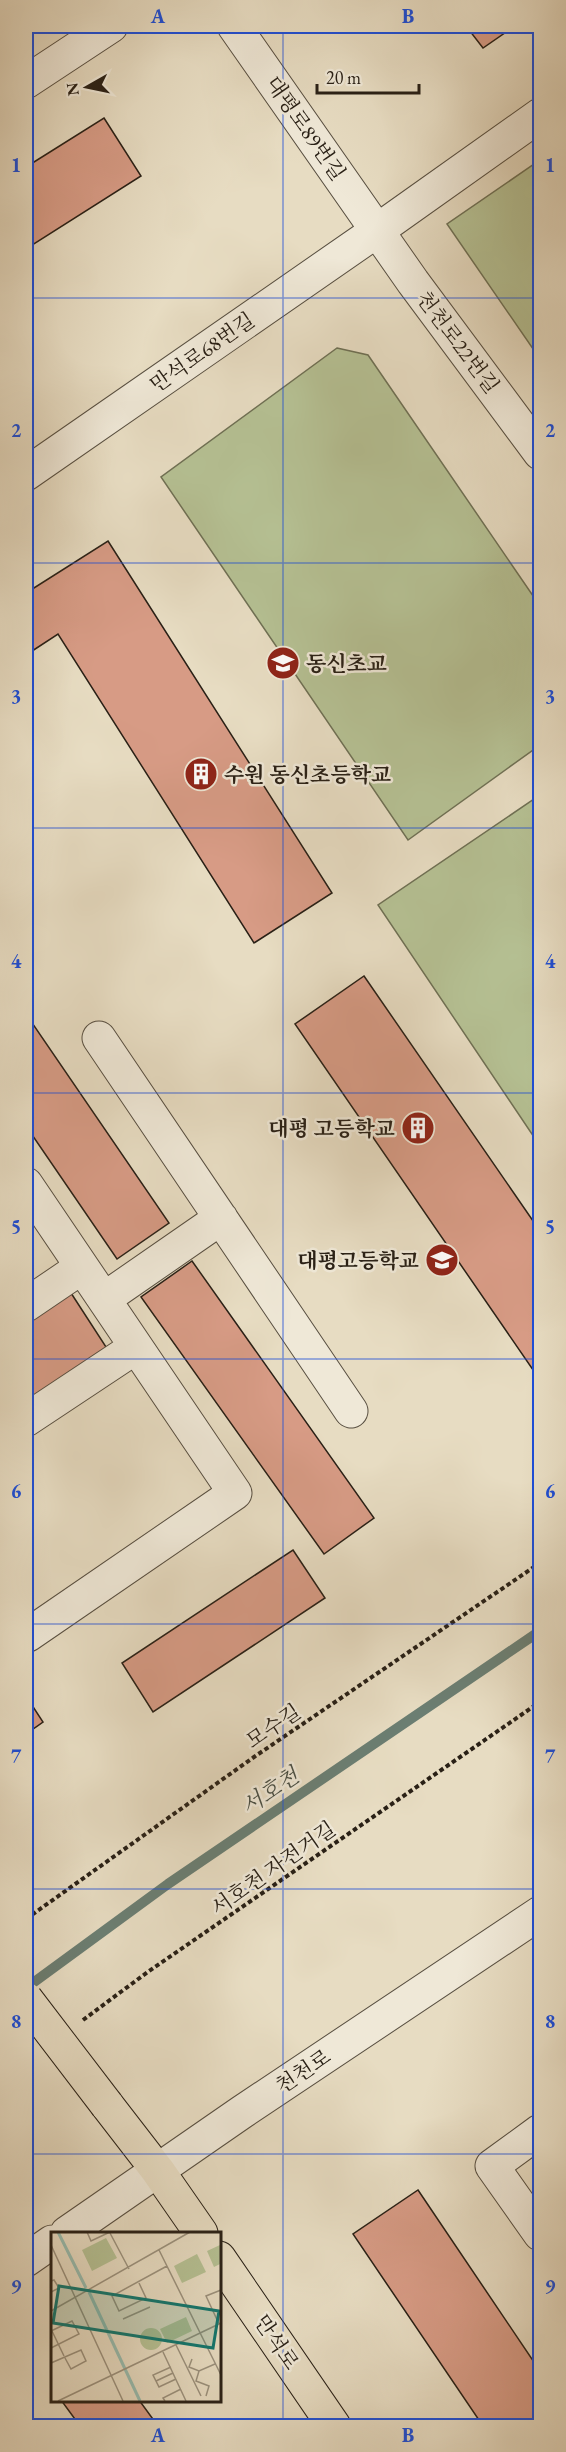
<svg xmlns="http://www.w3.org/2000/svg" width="566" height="2452" viewBox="0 0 566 2452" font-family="'EB Garamond','Noto Serif KR',serif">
	<rect width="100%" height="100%" fill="#e7dcc2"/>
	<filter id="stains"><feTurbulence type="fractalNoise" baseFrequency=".00333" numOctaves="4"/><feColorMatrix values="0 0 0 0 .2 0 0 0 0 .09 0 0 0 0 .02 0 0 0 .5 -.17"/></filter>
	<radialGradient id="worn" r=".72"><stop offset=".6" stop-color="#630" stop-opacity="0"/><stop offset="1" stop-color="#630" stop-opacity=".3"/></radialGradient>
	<path fill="#b5c093" stroke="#6f7054" stroke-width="1.5" d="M540,160V359L447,224Z
		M337,348L368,355L540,606V745L408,840L161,477Z
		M540,795V1146L378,905Z"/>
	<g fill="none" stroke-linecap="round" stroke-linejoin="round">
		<path stroke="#6b7e72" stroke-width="10" d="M26,1988L168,1884L540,1631"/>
	</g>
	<path fill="#d79b85" stroke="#292016" stroke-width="1.5" d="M466,26H515L483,48Z
		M104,118L141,176L26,249V167Z
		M108,541L332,893L254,943L58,634L26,655V593Z
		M364,976L540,1231V1380L295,1024Z
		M26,1014L169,1223L117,1259L26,1126Z
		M192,1261L374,1518L324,1554L141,1297Z
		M71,1293L108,1350L26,1405V1323Z
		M293,1550L325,1598L153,1712L122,1663Z
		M26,1696L43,1722L26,1734Z
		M418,2190L540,2371V2426H483L353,2234Z
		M61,2400H139L158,2426H80Z"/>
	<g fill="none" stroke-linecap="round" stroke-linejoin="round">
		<g stroke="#584f41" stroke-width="35">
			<path id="minor" d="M234,26L413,282L540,453
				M26,82L111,26
				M26,474L378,230L540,115
				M99,1038L351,1411
				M26,1184L235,1493L28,1635L26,1632
				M104,1299L221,1218
				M26,1305L82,1267
				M26,1420L136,1347
				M540,2131L492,2166L540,2234
				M67,2233L242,2112L540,1913
				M26,2260L52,2242"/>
		</g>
		<g stroke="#292016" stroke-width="35">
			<path id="major" d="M107,2105L158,2171L201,2233
				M219,2258L334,2426"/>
		</g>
		<path stroke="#292016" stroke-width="4" stroke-dasharray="4.5 3" stroke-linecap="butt" d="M26,1919L254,1757L540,1563
			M83,2020L149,1971L540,1702"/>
		<use href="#minor" stroke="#efe8d7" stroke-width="33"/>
		<use href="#major" stroke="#e7dcc2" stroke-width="33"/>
		<g stroke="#292016" stroke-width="35" stroke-linecap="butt">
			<path id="major-bridge" d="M26,1999L107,2105"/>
		</g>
		<use href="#major-bridge" stroke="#e7dcc2" stroke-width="33"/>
	</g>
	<path fill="none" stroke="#1d4ed8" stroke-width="1.5" stroke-opacity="0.55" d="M283,26V2426M26,298H540M26,563H540M26,828H540M26,1093H540M26,1359H540M26,1624H540M26,1889H540M26,2154H540"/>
	<defs>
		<g id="school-disc" transform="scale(1.725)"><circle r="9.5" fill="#8f2418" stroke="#efe8d7"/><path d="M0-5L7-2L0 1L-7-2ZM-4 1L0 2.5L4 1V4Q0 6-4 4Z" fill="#fff"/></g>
		<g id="building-disc" transform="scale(1.725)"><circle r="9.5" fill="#8f2418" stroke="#efe8d7"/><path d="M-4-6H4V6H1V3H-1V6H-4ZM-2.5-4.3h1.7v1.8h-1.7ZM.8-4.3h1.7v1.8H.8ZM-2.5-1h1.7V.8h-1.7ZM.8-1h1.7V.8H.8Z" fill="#fff"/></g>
	</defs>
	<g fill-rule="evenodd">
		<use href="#school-disc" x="283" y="663"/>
		<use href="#building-disc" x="201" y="774"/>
		<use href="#building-disc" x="418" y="1128"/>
		<use href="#school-disc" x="442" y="1260"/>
	</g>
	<g text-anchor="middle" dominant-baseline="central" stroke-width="5" stroke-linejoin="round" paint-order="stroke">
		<g font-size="21" fill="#292016" stroke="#efe8d7">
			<text transform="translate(306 128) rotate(55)">대평로89번길</text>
			<text transform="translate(458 342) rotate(53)">천천로22번길</text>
			<text transform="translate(202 352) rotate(-35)">만석로68번길</text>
			<text transform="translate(273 1726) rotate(-34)">모수길</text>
			<text transform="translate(273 1868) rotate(-35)">서호천 자전거길</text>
			<text transform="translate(303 2071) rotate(-34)">천천로</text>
			<text transform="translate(277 2342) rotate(56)">만석로</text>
		</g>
		<g font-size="21" font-weight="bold" fill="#292016" stroke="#efe8d7" text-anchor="start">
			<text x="306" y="663">동신초교</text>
			<text x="224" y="774">수원 동신초등학교</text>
			<text x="395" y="1128" text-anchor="end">대평 고등학교</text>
			<text x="419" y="1260" text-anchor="end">대평고등학교</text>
		</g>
		<g font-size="22" font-style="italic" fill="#4a4f44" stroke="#efe8d7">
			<text transform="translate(270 1791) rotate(-34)">서호천</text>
		</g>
	</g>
	<g transform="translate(51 2232)">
		<rect width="170" height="170" fill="#e7dcc2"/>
		<path d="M55,6L66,26L41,39L31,18ZM169,13V32L163,35L156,19ZM146,22L155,40L131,51L123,34ZM135,85L141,99L116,111L109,97ZM89 107a11 11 0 1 1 22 0a11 11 0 1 1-22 0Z" fill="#b5c093"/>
		<path fill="none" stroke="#97bcaf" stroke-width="3" d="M7,0L35,56M38,60L89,169"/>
		<path fill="none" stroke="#9b917d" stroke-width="1.5" d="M36,0L40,9L59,0M59,1L78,37M0,13L72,169M108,18L170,143M0,49L3,48L8,56L0,60M88,51L95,66L68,79L61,64L116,34M0,79L139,0M72,87L99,75M168,92L155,64L170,58M0,99L21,89L28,102L0,116M1,99L13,124M125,113L150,164M112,120L135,169M141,127L138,135L148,139L164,132M0,131L30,118L35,129L20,137L14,126M120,135L102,143L108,155L125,147M148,139L145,149L158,154L155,164M105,149L122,141M7,169L170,91M114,169L112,166L130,157"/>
		<path fill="#0f766e" fill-opacity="0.15" stroke="#0f766e" stroke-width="3" d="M8,54L168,79L162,116L2,91Z"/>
		<rect width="170" height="170" fill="none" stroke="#292016" stroke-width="3"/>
	</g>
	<rect width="566" height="2452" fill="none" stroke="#e7dcc2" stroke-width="66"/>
	<g transform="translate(87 87) rotate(261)" stroke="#efe8d7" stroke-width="4.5" paint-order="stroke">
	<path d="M0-4.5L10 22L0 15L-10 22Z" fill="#292016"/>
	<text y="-9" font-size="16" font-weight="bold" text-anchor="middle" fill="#292016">N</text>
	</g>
	<path d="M317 84v9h102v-9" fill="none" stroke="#292016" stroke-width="3"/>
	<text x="326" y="84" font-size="18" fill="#292016" stroke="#efe8d7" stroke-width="4.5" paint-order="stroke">20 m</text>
	<rect x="33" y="33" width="500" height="2386" fill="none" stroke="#1d4ed8" stroke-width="2"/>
	<g font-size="20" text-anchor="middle" font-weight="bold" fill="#1d4ed8">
		<text x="158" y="23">A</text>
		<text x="408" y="23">B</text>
		<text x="16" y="172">1</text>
		<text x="550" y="172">1</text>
		<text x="16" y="437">2</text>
		<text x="550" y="437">2</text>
		<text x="16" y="703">3</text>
		<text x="550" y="703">3</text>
		<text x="16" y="968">4</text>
		<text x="550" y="968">4</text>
		<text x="16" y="1233">5</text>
		<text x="550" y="1233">5</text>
		<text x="16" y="1498">6</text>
		<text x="550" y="1498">6</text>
		<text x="16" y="1763">7</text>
		<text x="550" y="1763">7</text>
		<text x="16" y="2028">8</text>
		<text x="550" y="2028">8</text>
		<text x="16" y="2293">9</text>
		<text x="550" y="2293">9</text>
		<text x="158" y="2442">A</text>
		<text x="408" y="2442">B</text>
	</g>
	<rect width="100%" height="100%" filter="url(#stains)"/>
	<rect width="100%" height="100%" fill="url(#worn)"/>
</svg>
